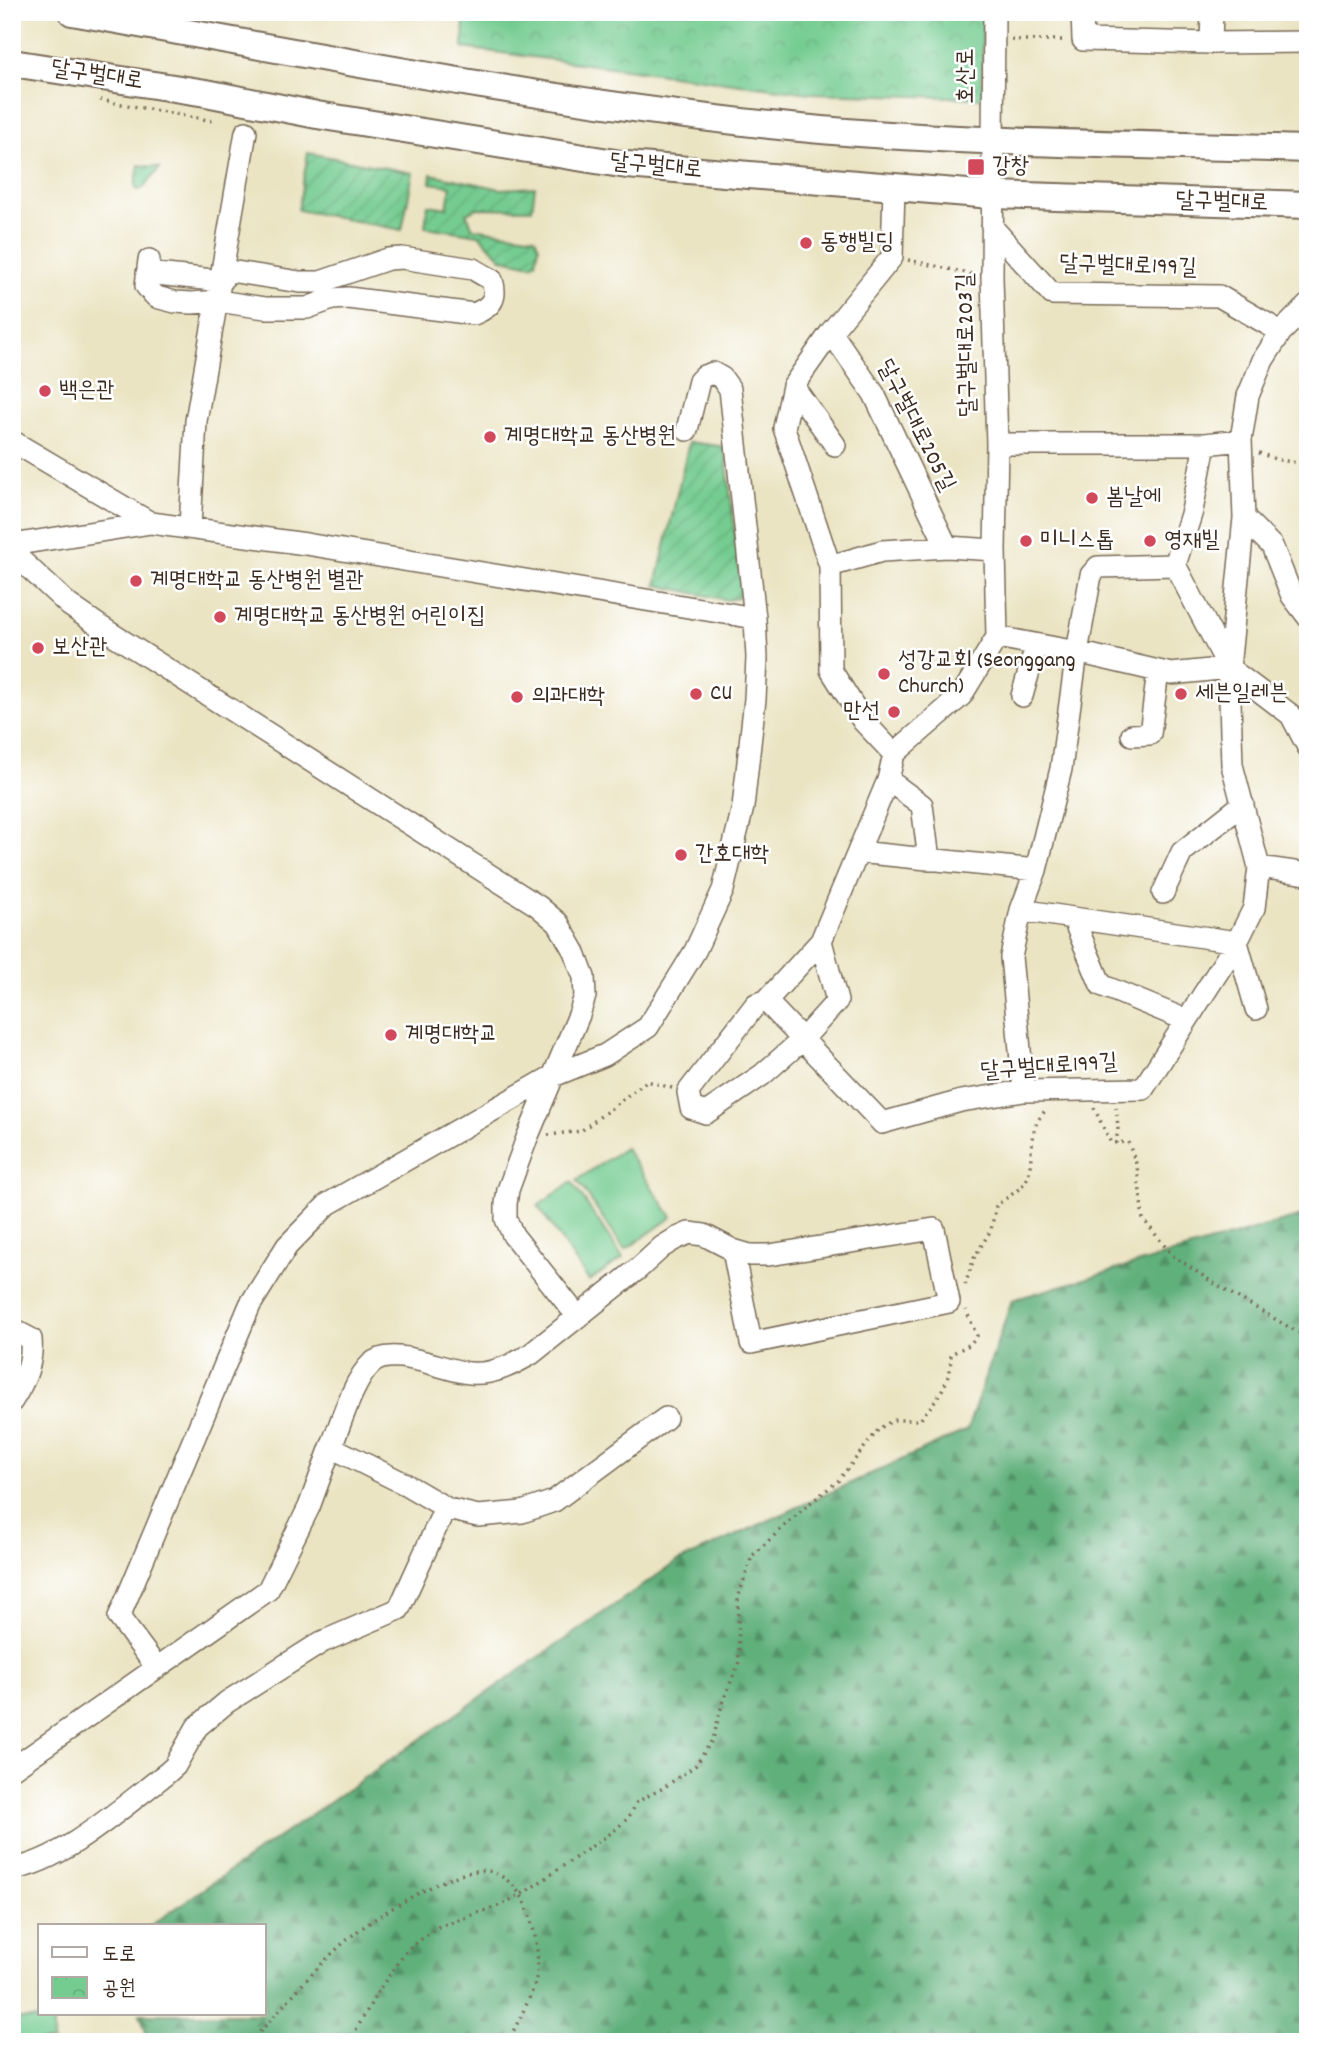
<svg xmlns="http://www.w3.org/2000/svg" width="1320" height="2054" viewBox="0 0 1320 2054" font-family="Dekko,'Poor Story',sans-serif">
	<defs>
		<pattern id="forest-firs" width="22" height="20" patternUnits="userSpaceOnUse" patternTransform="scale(1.75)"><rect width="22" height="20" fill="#60b07b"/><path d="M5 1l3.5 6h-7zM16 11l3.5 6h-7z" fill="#508f64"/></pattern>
		<pattern id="park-crowns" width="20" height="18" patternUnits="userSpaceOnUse" patternTransform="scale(1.75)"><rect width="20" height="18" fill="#75cc91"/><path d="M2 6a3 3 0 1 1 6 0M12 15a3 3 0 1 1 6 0" fill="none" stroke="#66af7d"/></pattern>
		<pattern id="garden-furrows" width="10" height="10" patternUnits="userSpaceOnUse" patternTransform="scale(1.75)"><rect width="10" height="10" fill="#75cc91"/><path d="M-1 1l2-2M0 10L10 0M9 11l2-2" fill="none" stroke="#66af7d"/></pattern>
	</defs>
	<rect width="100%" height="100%" fill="#fff"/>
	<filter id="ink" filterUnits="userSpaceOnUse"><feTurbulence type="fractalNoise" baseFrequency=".0143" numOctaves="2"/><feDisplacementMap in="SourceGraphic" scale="14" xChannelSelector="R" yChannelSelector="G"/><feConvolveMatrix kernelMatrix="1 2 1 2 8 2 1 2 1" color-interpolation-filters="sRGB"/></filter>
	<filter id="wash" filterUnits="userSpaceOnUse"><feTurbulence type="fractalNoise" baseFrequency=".00686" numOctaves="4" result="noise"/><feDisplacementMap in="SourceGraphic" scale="28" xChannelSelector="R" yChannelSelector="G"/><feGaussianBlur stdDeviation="1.57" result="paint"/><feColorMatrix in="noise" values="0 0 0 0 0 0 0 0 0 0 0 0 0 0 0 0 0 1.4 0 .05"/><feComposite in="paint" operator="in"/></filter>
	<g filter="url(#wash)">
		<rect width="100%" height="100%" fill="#ebe4c3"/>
		<path fill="#75cc91" stroke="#587b58" stroke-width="2" d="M625,1148L672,1217L625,1250L577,1180Z
			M572,1182L623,1258L589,1281L538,1206Z
			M12,2019L53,2020V2042H12Z"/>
		<path fill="url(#forest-firs)" stroke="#4e6d4c" stroke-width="2" d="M1308,1214V2042H149L140,2014H264V1926H150L675,1563L967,1430L1012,1300Z"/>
		<path fill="url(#park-crowns)" stroke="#587b58" stroke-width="2" d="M464,12H983L982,98L810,93L463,48Z"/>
		<path fill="url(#garden-furrows)" stroke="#587b58" stroke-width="2" d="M308,153L413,173L402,230L298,210Z
			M139,165L160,168L143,188L138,190L135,187Z
			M431,174L501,189L535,187L532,209L477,208L466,213L473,228L535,237L539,247L536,262L532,265L503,259L479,235L425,227L428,205L447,208L451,186L430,183Z
			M689,442L725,447L740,579L741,592L737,598L727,600L656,585Z"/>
	</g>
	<g filter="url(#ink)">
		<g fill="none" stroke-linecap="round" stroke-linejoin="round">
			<g stroke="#796b58" stroke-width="24">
				<path id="minor" d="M1082,12L1083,40L1211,43L1308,42
					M1211,43L1212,12
					M992,227L1052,294L1219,296L1281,332
					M149,260L146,286L156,297L175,302L192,303L218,301L265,308H307L332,299L348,298L474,314C491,307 498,299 492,280L473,269L402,258L388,259L320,282H300L223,270
					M147,273L222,281
					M831,332L874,394L947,547
					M793,386L835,445
					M1241,440L1205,444L1192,511L1175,565L1229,668L1291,715L1308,747
					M12,441L151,523
					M997,444H1205
					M1244,518L1272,546L1292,596L1308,617
					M190,527L196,421L246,132
					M12,545L151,523L306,544L755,618
					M12,552L69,605L98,625L538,906L558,923L574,951L584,977L585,996L579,1015L527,1138L508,1190L506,1204V1219L513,1235L578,1317
					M830,566L882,551L947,547L995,550
					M997,637L1077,652L1171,674L1229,668
					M1022,696L1036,646
					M1132,735L1150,734L1158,671
					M894,754L863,721L831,670L830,566L784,428L793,386L831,332L892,257L894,188
					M888,780L922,805L929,860
					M858,852L1036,870
					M1259,867L1308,874
					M1163,893L1182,852L1243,804
					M1021,910L1073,918L1101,985L1186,1020
					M1073,918L1237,942L1256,1009
					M821,941L837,1001L801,1041L762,1075L706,1113L691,1108L688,1092L756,1004L766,1001L821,941L888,780L894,754L961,696L997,637L995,550L997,444L992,278L994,12
					M766,1001L882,1123L961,1101L1024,1091L1143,1089L1237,942L1254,908L1259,867L1232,765L1229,668L1244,518L1241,440L1248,396L1263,360L1281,332L1308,305
					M1024,1091L1011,957L1021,910L1036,870L1061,769L1077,652L1091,575L1098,567L1175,565
					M12,1329L31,1339C33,1363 25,1381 12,1401
					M331,1447C341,1423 353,1381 371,1364C392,1344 444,1371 470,1373C493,1375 512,1365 531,1354L639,1268L662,1247L675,1239L689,1233L704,1235L733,1250L750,1255H769L934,1229L949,1302L751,1343L733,1250
					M157,1668L119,1617L250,1305L287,1246L328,1204L553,1076L605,1055L648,1027L695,951L723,890L743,807L755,699L757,658L755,618L730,389L722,378L713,373L704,376L699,381L687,430
					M12,1769L268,1590L309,1507L331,1447L405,1484L448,1509L478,1516L522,1512L554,1501L666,1418
					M12,1869C64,1861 123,1806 166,1774L175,1766L197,1727L227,1702L322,1642L399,1609L445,1508"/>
			</g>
			<g stroke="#796b58" stroke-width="30">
				<path id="major" d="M72,12C304,53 536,100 770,125C948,144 1129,144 1308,149
					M12,63L206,93L317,115L627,165L992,195L1308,205"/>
			</g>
			<path stroke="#796b58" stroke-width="3.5" stroke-dasharray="2 5" stroke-linecap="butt" d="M1011,40H1066
				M100,100L213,121
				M908,260L976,275
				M1259,453L1275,459L1308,465
				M1116,1107L1118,1128L1116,1143
				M1094,1108L1111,1143L1128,1142L1137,1166L1143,1219L1172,1255L1218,1286L1308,1338
				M548,1135L581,1131L647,1081L672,1088
				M965,1285L974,1258L991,1230L996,1206C1006,1197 1023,1190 1028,1176C1035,1151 1025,1131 1047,1109
				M250,2042C285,2006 315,1966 354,1934C378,1915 458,1865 488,1871C504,1874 520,1890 526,1905C534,1928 541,1953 536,1978C533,1995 516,2025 508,2042
				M349,2042L379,1990L408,1949L438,1927L503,1904L527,1891L614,1831L629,1817L637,1802L663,1788L696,1765L713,1739L723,1701L739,1662L738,1598L752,1556L804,1508L838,1481L879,1429L893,1420H920C938,1397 951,1384 951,1354L969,1345L977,1336L966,1310"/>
			<use href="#minor" stroke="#fff" stroke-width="21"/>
			<use href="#major" stroke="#fff" stroke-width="26"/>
		</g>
	</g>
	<g fill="#d1495b" stroke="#fff" stroke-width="2.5">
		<rect x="967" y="158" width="18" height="18" rx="3.5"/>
		<circle cx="806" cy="243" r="7"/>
		<circle cx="45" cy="391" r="7"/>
		<circle cx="490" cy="437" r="7"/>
		<circle cx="1092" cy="498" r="7"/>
		<circle cx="1026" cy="541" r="7"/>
		<circle cx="1150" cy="541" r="7"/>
		<circle cx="136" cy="581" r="7"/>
		<circle cx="220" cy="617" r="7"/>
		<circle cx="38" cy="648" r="7"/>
		<circle cx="884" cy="674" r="7"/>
		<circle cx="696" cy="694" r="7"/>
		<circle cx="1181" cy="694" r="7"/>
		<circle cx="517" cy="697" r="7"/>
		<circle cx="894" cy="712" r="7"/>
		<circle cx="681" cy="855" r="7"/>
		<circle cx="391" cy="1035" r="7"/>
	</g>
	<g text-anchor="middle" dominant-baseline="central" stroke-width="5" stroke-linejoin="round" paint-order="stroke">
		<g font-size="23" fill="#3b2a1e" stroke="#fff">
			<text transform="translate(97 76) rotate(9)">달구벌대로</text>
			<text transform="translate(967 76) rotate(-90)">호산로</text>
			<text transform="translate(656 167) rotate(6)">달구벌대로</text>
			<text transform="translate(1222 203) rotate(2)">달구벌대로</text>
			<text transform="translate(1128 267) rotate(2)">달구벌대로199길</text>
			<text transform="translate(968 345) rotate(-91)">달구벌대로203길</text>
			<text transform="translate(915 426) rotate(63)">달구벌대로205길</text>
			<text transform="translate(1049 1068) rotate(-4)">달구벌대로199길</text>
		</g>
		<g font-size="23" fill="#3b2a1e" stroke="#fff" text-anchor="start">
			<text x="992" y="167">강창</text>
			<text x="820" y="243">동행빌딩</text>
			<text x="59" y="391">백은관</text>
			<text x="504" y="437">계명대학교 동산병원</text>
			<text x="1106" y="498">봄날에</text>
			<text x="1040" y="541">미니스톱</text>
			<text x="1164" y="541">영재빌</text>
			<text x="150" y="581">계명대학교 동산병원 별관</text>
			<text x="234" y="617">계명대학교 동산병원 어린이집</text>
			<text x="52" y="648">보산관</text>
			<text x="898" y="661">성강교회 (Seonggang<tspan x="898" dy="26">Church)</tspan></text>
			<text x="710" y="694">CU</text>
			<text x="1195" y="694">세븐일레븐</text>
			<text x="531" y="697">의과대학</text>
			<text x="880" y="712" text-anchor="end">만선</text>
			<text x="695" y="855">간호대학</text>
			<text x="405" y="1035">계명대학교</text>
		</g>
	</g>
	<rect width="1320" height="2054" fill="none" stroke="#fff" stroke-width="42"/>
	<rect x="38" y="1924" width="228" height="91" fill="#ffffff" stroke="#b1aaa5" stroke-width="2"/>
	<rect x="52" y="1947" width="35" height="10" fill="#ffffff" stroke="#b1aaa5" stroke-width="2"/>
	<text x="102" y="1960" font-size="21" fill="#3b2a1e">도로</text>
	<rect x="52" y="1977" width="35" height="21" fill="url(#park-crowns)" stroke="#b1aaa5" stroke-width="2"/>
	<text x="102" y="1994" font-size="21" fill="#3b2a1e">공원</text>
</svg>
